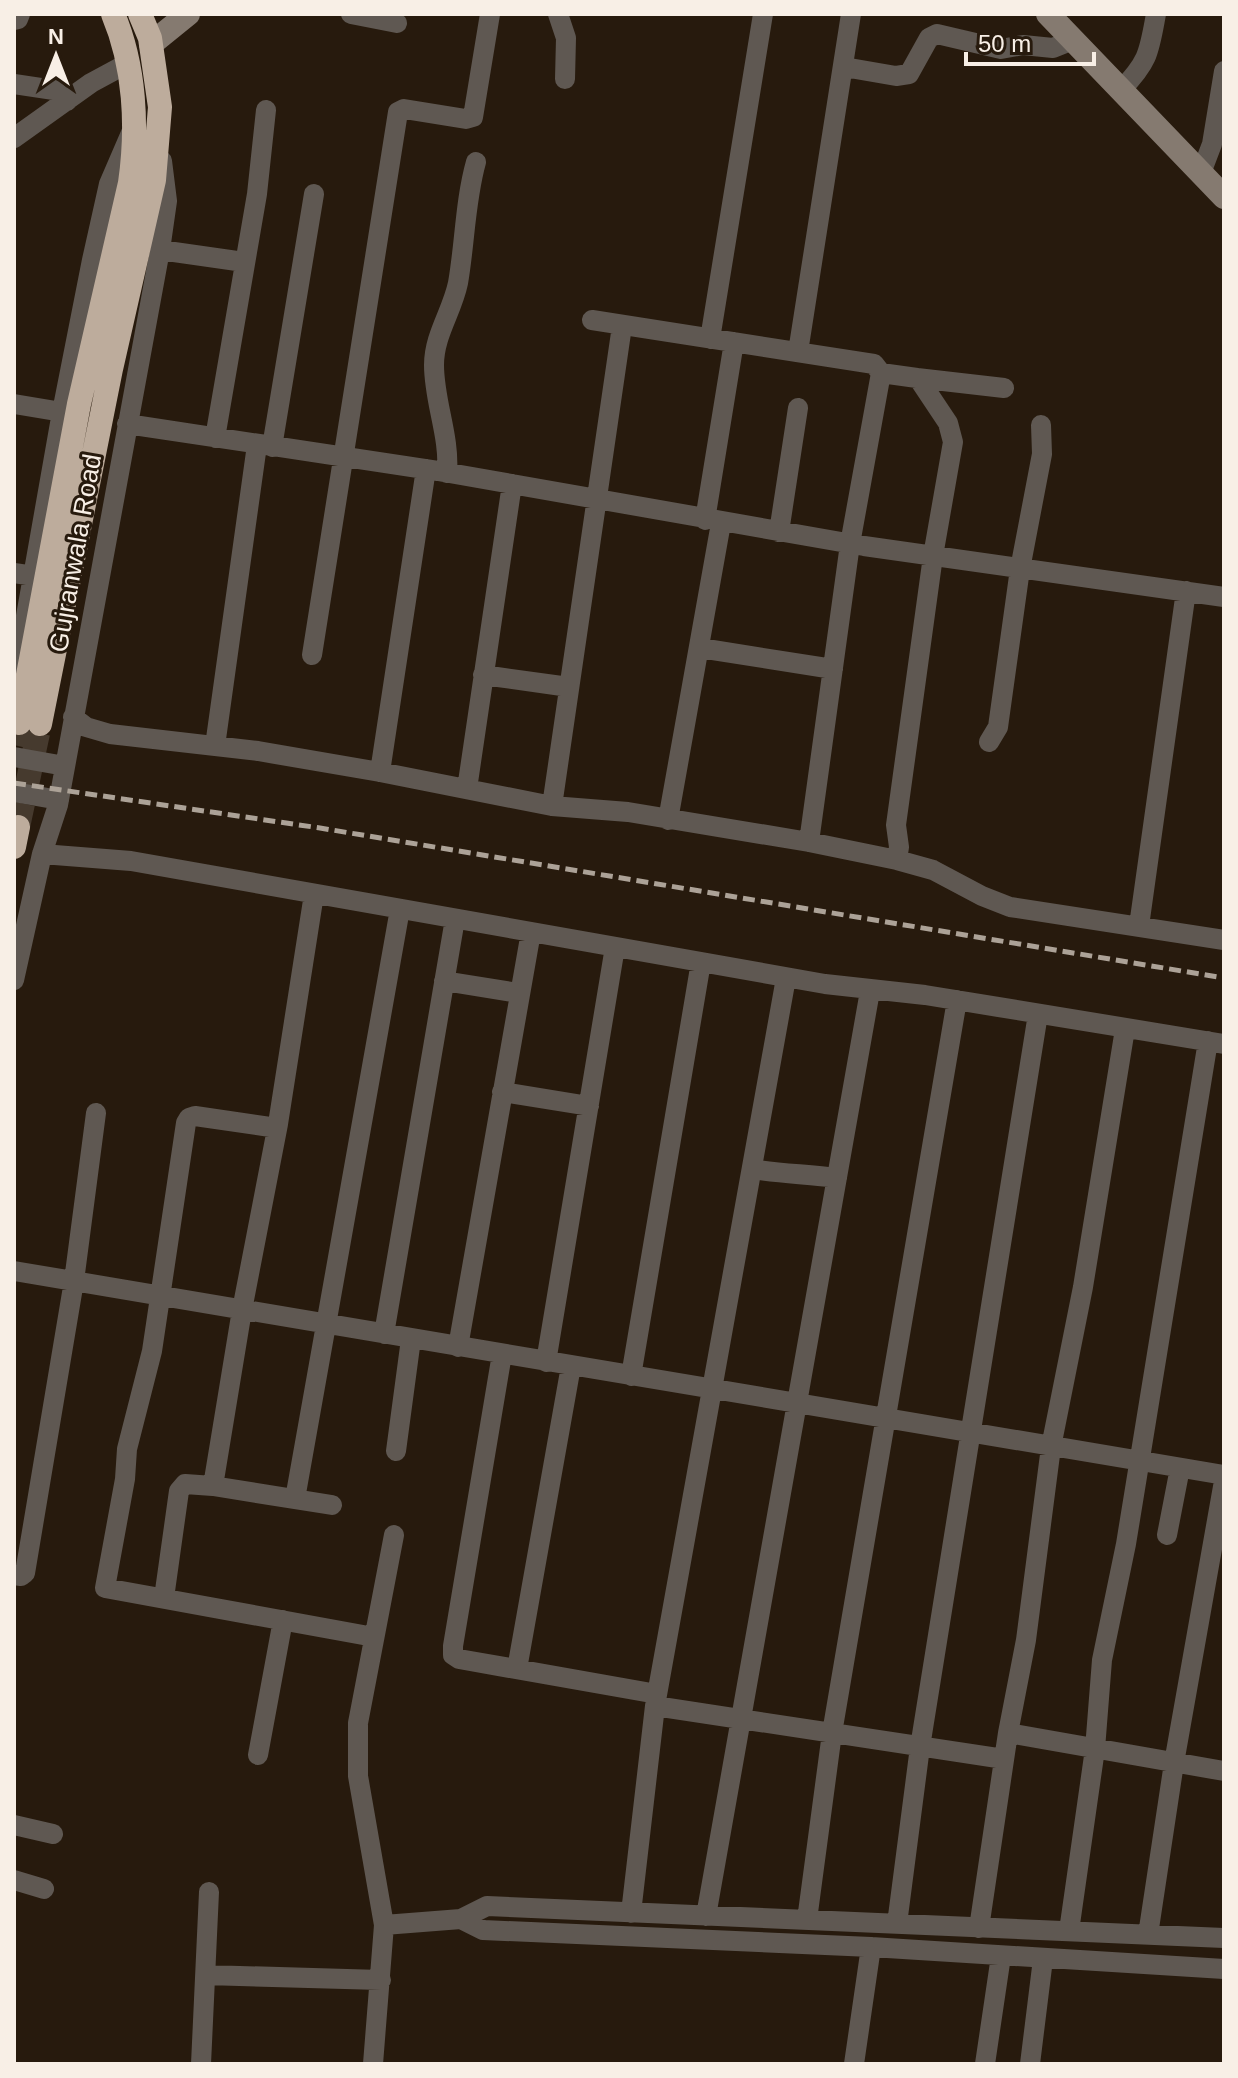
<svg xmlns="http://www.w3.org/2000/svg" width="1238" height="2078" viewBox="0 0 1238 2078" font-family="Helvetica,sans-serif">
	<rect width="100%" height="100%" fill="#271a0d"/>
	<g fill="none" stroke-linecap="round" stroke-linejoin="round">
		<path stroke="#463a2e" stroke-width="24" stroke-dasharray="24 12" stroke-linecap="butt" d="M14,745L19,723
			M18,827L40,724"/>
		<path stroke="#5f5852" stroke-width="20" d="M351,14L397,23
			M558,14L566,38L565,79
			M14,20L18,19L20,14
			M844,67L896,76L909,74L929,38L937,34L1001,49L1023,45L1053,48L1073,40
			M14,84L54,90L67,101
			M1121,90C1149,61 1149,52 1156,14
			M14,138L91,83L128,63
			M1201,173L1212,144L1224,71
			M160,250L244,262
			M592,320L874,364L881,373L850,544L809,842
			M710,339L763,14
			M798,352L851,14
			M881,373L917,378L920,381L948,423L953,442L933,556L896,825L899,847L897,860
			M917,378L1004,388
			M14,404L62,412
			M127,424L438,471L864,546L1224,597
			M215,438L257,194L266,110
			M272,447L314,194
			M447,473C450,436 434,402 434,365C434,335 452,312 458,283C465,243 465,201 476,162
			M705,520L734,342
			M779,532L798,408
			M14,573L34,576
			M700,648L833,669
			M312,655L398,112L404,109L466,119L473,117L490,14
			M483,675L569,687
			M14,684L62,412L92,260L109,184L131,133
			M73,717L86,727L110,734L258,751L380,772L552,806L628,812L809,842L897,860L933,870L982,896L1010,907L1224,940
			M989,742L998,727L1020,569L1042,454L1041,425
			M215,746L257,445
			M14,757L65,766
			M380,772L426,469
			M467,789L512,484
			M14,792L59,800
			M552,806L622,326
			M668,820L721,523
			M42,854L131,861L825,984L925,995L1224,1044
			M1139,926L1186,591
			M14,980L42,854L58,805L160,250L167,201L162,161
			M444,981L518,993
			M502,1092L589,1106
			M277,1128L195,1116L189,1118L186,1123L152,1351L127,1449L125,1479L105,1588L374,1637
			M752,1169C781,1174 808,1174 837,1178
			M14,1271L1224,1475
			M384,1334L455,919
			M458,1347L531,932
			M502,1354L453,1646V1655L459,1659L657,1694
			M546,1362L615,947
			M631,1376L701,962
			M396,1451L411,1339
			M213,1486L242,1310L278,1124L314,894
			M295,1499L400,909
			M1167,1535L1180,1468
			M14,1575L21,1576L25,1573L74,1281L96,1113
			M164,1598L179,1491L185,1484L213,1486L332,1505
			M517,1669L571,1366
			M655,1706L1004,1759
			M1008,1733L1224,1771
			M258,1755L283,1620
			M14,1825L53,1834
			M14,1880L44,1889
			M631,1913L655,1706L786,978
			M706,1916L870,991
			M461,1919L483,1930L871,1947L1224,1969
			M807,1920L832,1733L957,1000
			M897,1924L920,1747L1038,1014
			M384,1925L461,1919L487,1906L1224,1938
			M979,1928L1008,1733L1026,1640L1051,1447L1083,1287L1125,1029
			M1069,1931L1095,1749L1102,1660L1126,1544L1208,1041
			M1148,1935L1174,1763L1224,1481
			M206,1975L381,1980
			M201,2064L209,1892
			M373,2064L384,1925L358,1776V1723L394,1535
			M854,2064L871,1947
			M985,2064L1001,1956
			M1030,2064L1043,1959"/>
		<path stroke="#857a70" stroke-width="24" d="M1048,14L1224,197
			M151,44L188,14"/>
		<path stroke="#bdac9c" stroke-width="24" d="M19,723L79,404L130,183C138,127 135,66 113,14
			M40,724L111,369L154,180L160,107L150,38L140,14
			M14,847L18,827"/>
		<path stroke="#aca297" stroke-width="5" stroke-dasharray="12 6" stroke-linecap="butt" d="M14,783L320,828L1224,978"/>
	</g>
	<g text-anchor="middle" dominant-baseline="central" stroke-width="6" stroke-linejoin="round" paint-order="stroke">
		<g font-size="26" fill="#f8efe6" stroke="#271a0d">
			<text transform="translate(75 553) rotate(-80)">Gujranwala Road</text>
		</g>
	</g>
	<rect width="1238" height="2078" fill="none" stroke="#f8efe6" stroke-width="32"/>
	<g transform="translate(56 56)" stroke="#271a0d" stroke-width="6" paint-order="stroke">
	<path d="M0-6L14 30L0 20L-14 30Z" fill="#f8efe6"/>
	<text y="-12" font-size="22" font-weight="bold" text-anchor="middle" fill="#f8efe6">N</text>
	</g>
	<path d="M966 52v12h128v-12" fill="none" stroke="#f8efe6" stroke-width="4"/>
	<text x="978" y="52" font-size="24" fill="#f8efe6" stroke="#271a0d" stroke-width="6" paint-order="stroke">50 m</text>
</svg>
